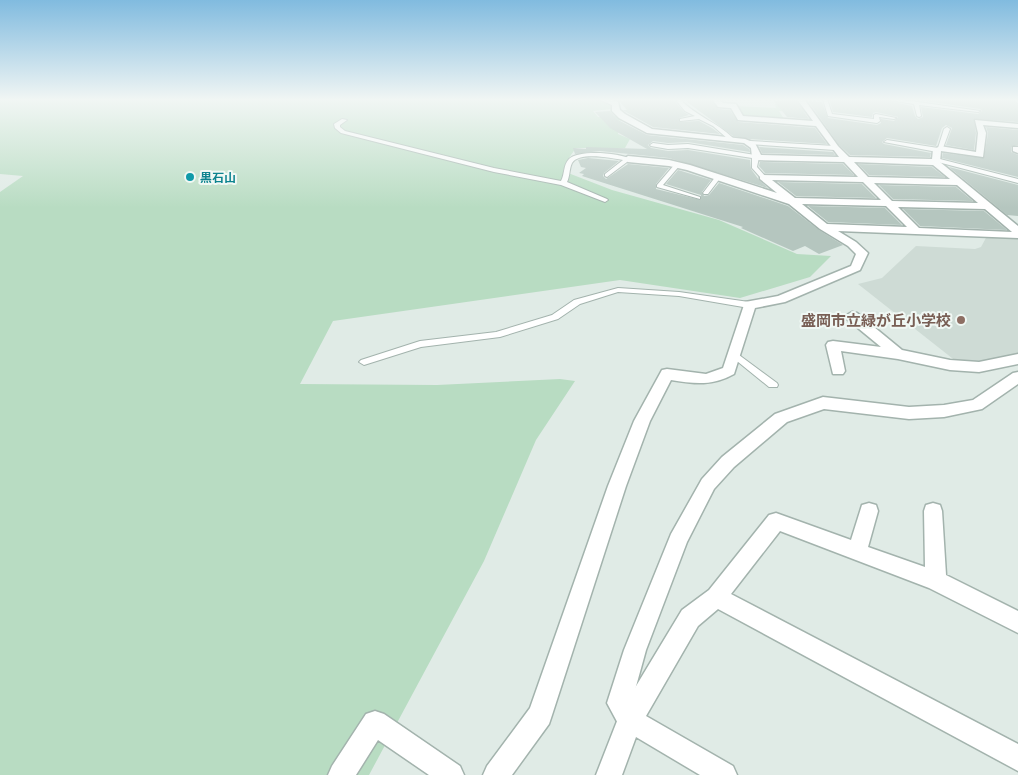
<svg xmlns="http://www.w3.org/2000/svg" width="1018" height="775" viewBox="0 0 1018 775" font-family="Ubuntu,'Noto Sans JP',sans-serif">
	<rect width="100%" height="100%" fill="#e0ebe6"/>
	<path fill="#cedbd5" d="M987,236L1018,238V356L966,363L957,362L858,284L882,278L916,246L975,249L981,247Z"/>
	<path fill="#b8dcc2" d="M0,99H597L610,104L611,109L593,111L598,117L616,116L624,120L608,122L619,130L618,134L630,139L625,148H576L566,162L563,171L612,190L719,220L797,254L831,256L810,277L740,298L620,280L333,321L300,384L437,385L560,379L575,381L536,440L484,561L369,775H0V192L23,176L0,174Z
		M775,104L801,106L806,112L779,111L784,119L744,117L736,106L776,108Z"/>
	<path fill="#b5c6bf" d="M639,99H673L684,112L689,115L679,118V122L699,121L712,128L720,134L653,127L626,112L623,110H627L619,101Z
		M683,99H710L718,109L730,110L738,122L815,128L827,144L750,139L733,136Z
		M829,99H880L912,106L915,116L918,119L923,117L921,107L978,114L982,111L980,109L911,99H1012L1018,103V122L974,119L976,133L974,150L946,145L952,128L946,125L942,128L936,146L887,138L882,142L884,144L931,153L930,157L850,155L839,145L808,101L822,102L828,118L877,125L881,123V119L894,121L898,117L876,112L873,113L872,117L833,112Z
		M787,100H796L809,119L787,117L774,101Z
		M610,111L618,120L647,135L743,145L749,149L750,152L688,142L668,143L653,141L648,145L651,148L668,151L688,150L750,160L751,169L759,180L768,188L669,158L600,151L575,154L573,148L586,149V147L647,149L610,128L595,112Z
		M986,127L1018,130V145L1011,147V152L1018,155V177L942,158L943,153L984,158L988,133Z
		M759,147L833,152L835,155L762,153Z
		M588,158L619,161L604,173L603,176L606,179L628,164L669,168L656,184V189L701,200V195L666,184L678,170L711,180L702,192L704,196L709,195L719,183L788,206L819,230L843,245L819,254L805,246L793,251L741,228L743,227L582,176L584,174L579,173L586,168L581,167L578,160Z
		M760,162L843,164L854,175L765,173L759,166Z
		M858,164L932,167L945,177L869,175Z
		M949,167L1018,185V216L1007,215Z
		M778,182L862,184L876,198L796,196Z
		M879,185L956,187L973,201L893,199Z
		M808,206L885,208L902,225L828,222Z
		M903,209L984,211L1007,230L920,226Z"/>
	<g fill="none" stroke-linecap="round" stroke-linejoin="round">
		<g stroke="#a3b3ad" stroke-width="2">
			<path id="service" d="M675,99H680C695,116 717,122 733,138L728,139L713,126L699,119L680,121V119L695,116L685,111Z
				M823,99H827L832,114L874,119V115L876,114L896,118L894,119L879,117L880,121L877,123L828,116Z
				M882,99H897L980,111L978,112L919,105L921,116L919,117L917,116L914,104Z
				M342,119L347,120L340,125V127L345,131L494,168L561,181C565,174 563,165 569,159C579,149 620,153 631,159L607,177L605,176V174L623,160C612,158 579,151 572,163C569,169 570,176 567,182L607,199L608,200L605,202L561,185L494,172L341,133L335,128L334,124Z
				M947,127L950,129L943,148L937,152L884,142L887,140L938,148L944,129Z
				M750,141L835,146L838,148L835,150L748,144L747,143Z
				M653,143L668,145L688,144L755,155L759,157L757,167L766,177L761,178L752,168V158L688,148L668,149L651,146L650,145Z
				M936,158L1018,179V183L934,161V159Z
				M675,164L680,165L663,185L700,197V199L657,187V185Z
				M716,176L721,177L708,194H704L703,193Z
				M618,288L679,292L749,302L753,305L749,308L679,296L618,292L580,304L558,319L500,337L421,347L364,365L359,362L361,360L420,341L496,332L552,315L574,300Z
				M735,352L777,383L778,385L777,387H769L732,357L730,355Z"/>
		</g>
		<g stroke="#a3b3ad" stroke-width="3">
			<path id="pedestrian" d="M1018,372V384L982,409L944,417L909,419L824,409L787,422L734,467L714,489L687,542L646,650L632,701L642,720L639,729L630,732L621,729L607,703L624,650L671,534L702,479L722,457L775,414L823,397L909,407L944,405L973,400L1013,373Z"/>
		</g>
		<g stroke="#a3b3ad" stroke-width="3">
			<path id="minor" d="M599,99H609L618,102L620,110L625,114L652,129L745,139L755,143L761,155L839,157L816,126L738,120L731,108L718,107L712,99H719L723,103L736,104L743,116L813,121L797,99H804L838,146L849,157L932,159L933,150L940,146L976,152L978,133L975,120L1018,124V128L983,125L986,133L983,157L941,151L940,162L1018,226V238L838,231L856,242L868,253L860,270L785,302L755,308L734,374C713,386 695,384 671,380L650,421L626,486L552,715L549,724L512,775H483L487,766L530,708L608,486L634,421L662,370L667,369L706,374L723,368L745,302L778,296L851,266L856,254L848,246L820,229L789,204L687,170L669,166L628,162L624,159L628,156L669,160L690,165L777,193L760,179V175L858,177L844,162L756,160L752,157L751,148L744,143L647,133L619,118L612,111V105ZM854,162L933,165L950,179L868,177ZM772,180L863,182L881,200L795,198ZM874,183L957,185L978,203L892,201ZM802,204L886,206L907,227L827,224ZM898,207L985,209L1012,232L919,228Z
				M1013,147H1018V153L1013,151Z
				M852,312L857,313L902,350L950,360L979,362L1018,354V364L979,372L950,370L898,359L841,351L845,371L843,374H833L826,345L828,342L833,341L881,347L847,319L845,316Z
				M869,503L876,505L878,511L868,547L925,567L924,511L926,505L933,503L940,505L942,511L946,575L1018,611V633L929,588L780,531L731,594L1018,744V771L718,609L698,626L646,716L733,766L737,775H700L636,737L622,775H596L621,711L682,610L709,590L769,515L776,513L851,540L862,505Z
				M375,711L384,714L460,766L464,775H429L378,740L356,775H328L332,766L366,714Z"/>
		</g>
		<use href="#service" fill="#fff" fill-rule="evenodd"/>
		<use href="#pedestrian" fill="#fff" fill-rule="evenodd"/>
		<use href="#minor" fill="#fff" fill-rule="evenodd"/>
	</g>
	<linearGradient id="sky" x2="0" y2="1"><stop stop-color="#81bbdf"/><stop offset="0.48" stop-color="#f1f6f4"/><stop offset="1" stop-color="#f1f6f4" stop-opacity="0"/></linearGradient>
	<rect width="1018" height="208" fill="url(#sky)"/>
	<circle fill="#0f9aa8" stroke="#f0f8f4" stroke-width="2" cx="190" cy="177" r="5"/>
	<circle fill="#8d6e63" stroke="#f0f8f4" stroke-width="2" cx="961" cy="320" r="5"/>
	<g text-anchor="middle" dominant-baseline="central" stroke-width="4" stroke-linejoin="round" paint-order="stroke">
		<g font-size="12" font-weight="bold" fill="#0d838f" stroke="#f0f8f4" text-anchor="start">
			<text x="200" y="177">黒石山</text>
		</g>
		<g font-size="15" font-weight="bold" fill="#785e54" stroke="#f0f8f4" text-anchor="end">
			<text x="951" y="320">盛岡市立緑が丘小学校</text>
		</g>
	</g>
</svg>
